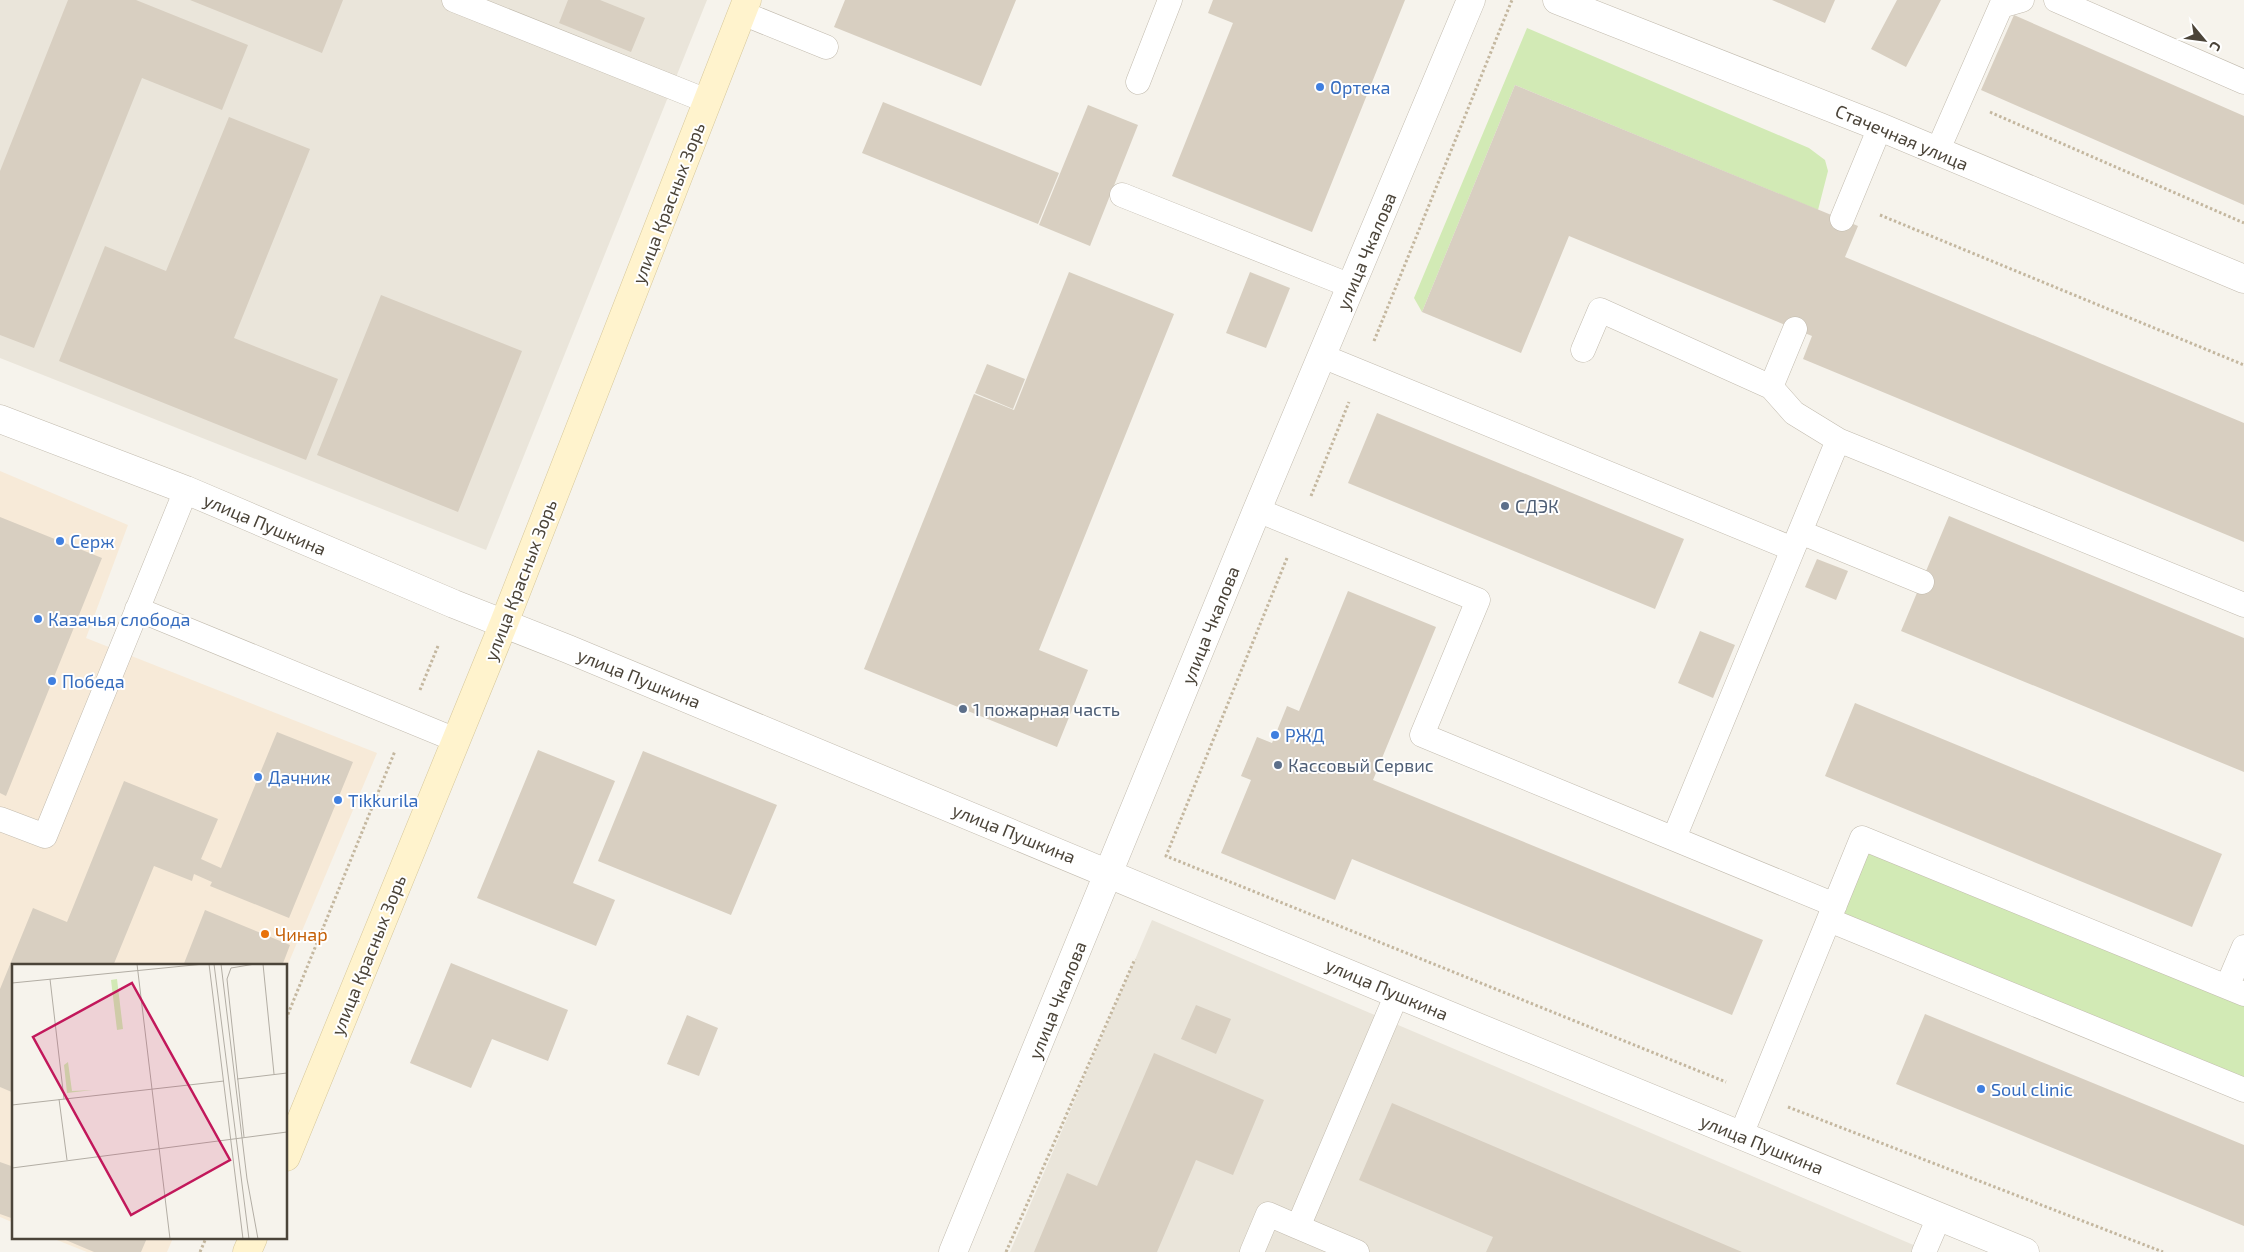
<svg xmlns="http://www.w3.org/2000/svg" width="2244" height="1252" viewBox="0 0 2244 1252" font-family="'Exo 2',sans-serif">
	<rect width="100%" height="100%" fill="#f6f3ec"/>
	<path fill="#eae5da" d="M0,0H707L486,550L0,358Z
		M1152,920L1930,1252H1010Z"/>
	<path fill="#f7ead8" d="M0,471L128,525L86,638L377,753L286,969V966H14V1223L0,1217Z
		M52,1238H173L167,1252H87Z"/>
	<path fill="#d2eab5" d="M1527,28L1809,148L1825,160L1828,171L1818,210L1515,85L1422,312L1414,298Z
		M1868,850L2244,1004V1079L1842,914Z"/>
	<path fill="#d8cfc1" d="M68,0H136L248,45L222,110L142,78L34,348L0,335V171Z
		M190,0H343L322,53Z
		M568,0H600L645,18L631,52L559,23Z
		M845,0H1016L981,86L834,27Z
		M1213,0H1405L1312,232L1172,176L1233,23L1208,13Z
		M1772,0H1835L1825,23Z
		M1897,0H1941L1906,67L1871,49Z
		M2014,15L2244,116V205L1981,90Z
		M1515,85L1858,226L1845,257L2244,423V542L1803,359L1812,336L1569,236L1521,353L1422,312Z
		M883,102L1059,173L1038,224L862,153Z
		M1088,105L1138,125L1090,246L1039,225Z
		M229,117L310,149L234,338L338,379L306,460L59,361L105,246L166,271Z
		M1069,272L1174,314L1039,650L1088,670L1057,747L864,669L974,394L1014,410Z
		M1250,272L1290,288L1266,348L1226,333Z
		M381,295L522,351L458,512L317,455Z
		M987,364L1025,379L1013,409L975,393Z
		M1377,413L1684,539L1655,609L1348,483Z
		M1949,516L2244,638V772L1901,631Z
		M0,517L102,558L6,796L0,793Z
		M1817,559L1848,571L1836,600L1805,587Z
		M1348,591L1436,627L1373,780L1763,940L1732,1015L1352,859L1335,900L1221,853L1251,780L1241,776L1257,737L1272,743L1287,706L1299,711Z
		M1700,631L1735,645L1713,698L1678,683Z
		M1855,703L2222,854L2192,927L1825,776Z
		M277,732L353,762L289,918L210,886L212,882L194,874L192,881L154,866L113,966H14V1093L0,1087V989L33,908L67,922L124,781L218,819L201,859L221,868Z
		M538,750L615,781L573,883L615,900L596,946L477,898Z
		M643,751L777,805L731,915L598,861Z
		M205,910L290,945L282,966H183Z
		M451,963L568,1010L548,1061L492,1039L471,1088L410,1063Z
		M1196,1005L1231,1019L1216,1054L1181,1039Z
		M1925,1014L2244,1145V1226L1896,1084Z
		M687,1015L718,1028L699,1076L667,1064Z
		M1154,1053L1264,1100L1233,1175L1196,1160L1157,1252H1034L1067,1173L1097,1186Z
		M1392,1103L1742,1252H1486L1493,1237L1359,1180Z
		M0,1162L14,1167V1219L0,1214Z
		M61,1238H147L141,1252H94Z"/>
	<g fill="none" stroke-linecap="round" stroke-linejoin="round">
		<g stroke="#c2bbae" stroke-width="25">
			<path id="service" d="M454,0L707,101
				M2056,0L2244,82
				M742,13L826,47
				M1138,82L1170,0
				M1937,152L2001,6L2022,0
				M1122,195L1351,286
				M1842,219L1880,127
				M1583,350L1600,310L1771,387L1794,413L1838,440L2244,605
				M1322,356L1793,549
				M1771,387L1795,329
				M1838,440L1800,532L1922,582
				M1257,510L1478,600L1422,735L1835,905
				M137,609L456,740
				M0,819L45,836L186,490
				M1674,838L1800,532
				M1829,920L2244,1090
				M2227,987L2244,947
				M1741,1135L1862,838L2244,994
				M1298,1227L1357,1252
				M1252,1252L1268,1214L1298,1227L1397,994
				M1924,1252L1939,1217"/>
		</g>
		<g stroke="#c2bbae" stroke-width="29">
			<path id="minor" d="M1557,0L1880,127L2244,279"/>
		</g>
		<g stroke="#c2bbae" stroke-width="29">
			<path id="tertiary" d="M0,419L186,490L454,604L568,649L1397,994L2025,1252
				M953,1252L1257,510L1471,0"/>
		</g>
		<g stroke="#d6c79b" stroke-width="29">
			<path id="secondary" d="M286,1157L504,623L747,0
				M247,1252L253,1238"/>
		</g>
		<path stroke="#c4b79f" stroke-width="3" stroke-dasharray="2.5 2.5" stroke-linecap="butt" d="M1990,112L2244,223
			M1880,215L2244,365
			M1374,341L1512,0
			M1311,496L1349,402
			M1287,558L1166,856L1726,1082
			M420,690L438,646
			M286,1019L395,751
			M1788,1107L2163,1252
			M200,1252L206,1238
			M1006,1252L1135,959"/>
		<use href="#service" stroke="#fff" stroke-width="24"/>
		<use href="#minor" stroke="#fff" stroke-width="28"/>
		<use href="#tertiary" stroke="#fff" stroke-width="28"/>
		<use href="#secondary" stroke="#fff3cd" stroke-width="28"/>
	</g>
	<g fill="#3f7fe0" stroke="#fff" stroke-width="2">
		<circle cx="1320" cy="87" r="5"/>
		<circle cx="60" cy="541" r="5"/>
		<circle cx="38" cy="619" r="5"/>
		<circle cx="52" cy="681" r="5"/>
		<circle cx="1275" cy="735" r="5"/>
		<circle cx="258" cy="777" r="5"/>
		<circle cx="338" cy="800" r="5"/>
		<circle cx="1981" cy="1089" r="5"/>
	</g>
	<g fill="#5c6f8a" stroke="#fff" stroke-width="2">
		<circle cx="1505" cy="506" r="5"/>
		<circle cx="963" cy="709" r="5"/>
		<circle cx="1278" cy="765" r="5"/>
	</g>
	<circle fill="#e8710a" stroke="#fff" stroke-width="2" cx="265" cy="934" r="5"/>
	<g text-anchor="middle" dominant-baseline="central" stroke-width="4" stroke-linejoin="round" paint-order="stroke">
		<g font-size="18" fill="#366cbe" stroke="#fff" text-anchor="start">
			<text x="1330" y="87">Ортека</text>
			<text x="70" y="541">Серж</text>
			<text x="48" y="619">Казачья слобода</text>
			<text x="62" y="681">Победа</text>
			<text x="1285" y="735">РЖД</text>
			<text x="268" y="777">Дачник</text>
			<text x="348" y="800">Tikkurila</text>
			<text x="1991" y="1089">Soul clinic</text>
		</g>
		<g font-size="18" fill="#4b4439" stroke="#fff">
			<text transform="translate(1902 137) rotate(23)">Стачечная улица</text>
			<text transform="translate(668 203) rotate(-69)">улица Красных Зорь</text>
			<text transform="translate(1366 251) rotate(-67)">улица Чкалова</text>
			<text transform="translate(265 524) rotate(23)">улица Пушкина</text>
			<text transform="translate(520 580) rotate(-69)">улица Красных Зорь</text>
			<text transform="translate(1210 625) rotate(-68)">улица Чкалова</text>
			<text transform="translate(639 678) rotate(22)">улица Пушкина</text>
			<text transform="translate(1014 833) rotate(22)">улица Пушкина</text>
			<text transform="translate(368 955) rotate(-68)">улица Красных Зорь</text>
			<text transform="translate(1387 989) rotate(23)">улица Пушкина</text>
			<text transform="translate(1057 1000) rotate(-68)">улица Чкалова</text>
			<text transform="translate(1762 1144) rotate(22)">улица Пушкина</text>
		</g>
		<g font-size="18" fill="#4e5e75" stroke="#fff" text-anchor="start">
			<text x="1515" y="506">СДЭК</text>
			<text x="973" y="709">1 пожарная часть</text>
			<text x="1288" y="765">Кассовый Сервис</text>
		</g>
		<g font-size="18" fill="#c56008" stroke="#fff" text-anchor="start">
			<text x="275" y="934">Чинар</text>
		</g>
	</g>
	<g transform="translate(12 964)">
		<rect width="275" height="275" fill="#f6f3ec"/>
		<path d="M105,15L111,65L105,66L99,16ZM56,98L60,127L81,126L55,129L52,101Z" fill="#d2eab5"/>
		<path fill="none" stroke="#b2ada4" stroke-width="1" d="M125,0L158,275M197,0L231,275M202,0L237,275M209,0L235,215L246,275M251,0L262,110M38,15L52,135M0,19L192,0M225,115L275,109M47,135L55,196M0,141L212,117M232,173L215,15L219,4L243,0M0,204L275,168"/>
		<path fill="#c2185b" fill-opacity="0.15" stroke="#c2185b" stroke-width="2.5" d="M120,19L218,196L119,251L21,73Z"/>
		<rect width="275" height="275" fill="none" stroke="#4b4439" stroke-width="2.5"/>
	</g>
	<g transform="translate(2204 40) rotate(119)" stroke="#ffffff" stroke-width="4" paint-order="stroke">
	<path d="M0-4L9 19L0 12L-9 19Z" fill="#4b4439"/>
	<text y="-8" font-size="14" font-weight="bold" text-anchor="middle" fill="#4b4439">С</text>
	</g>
</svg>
